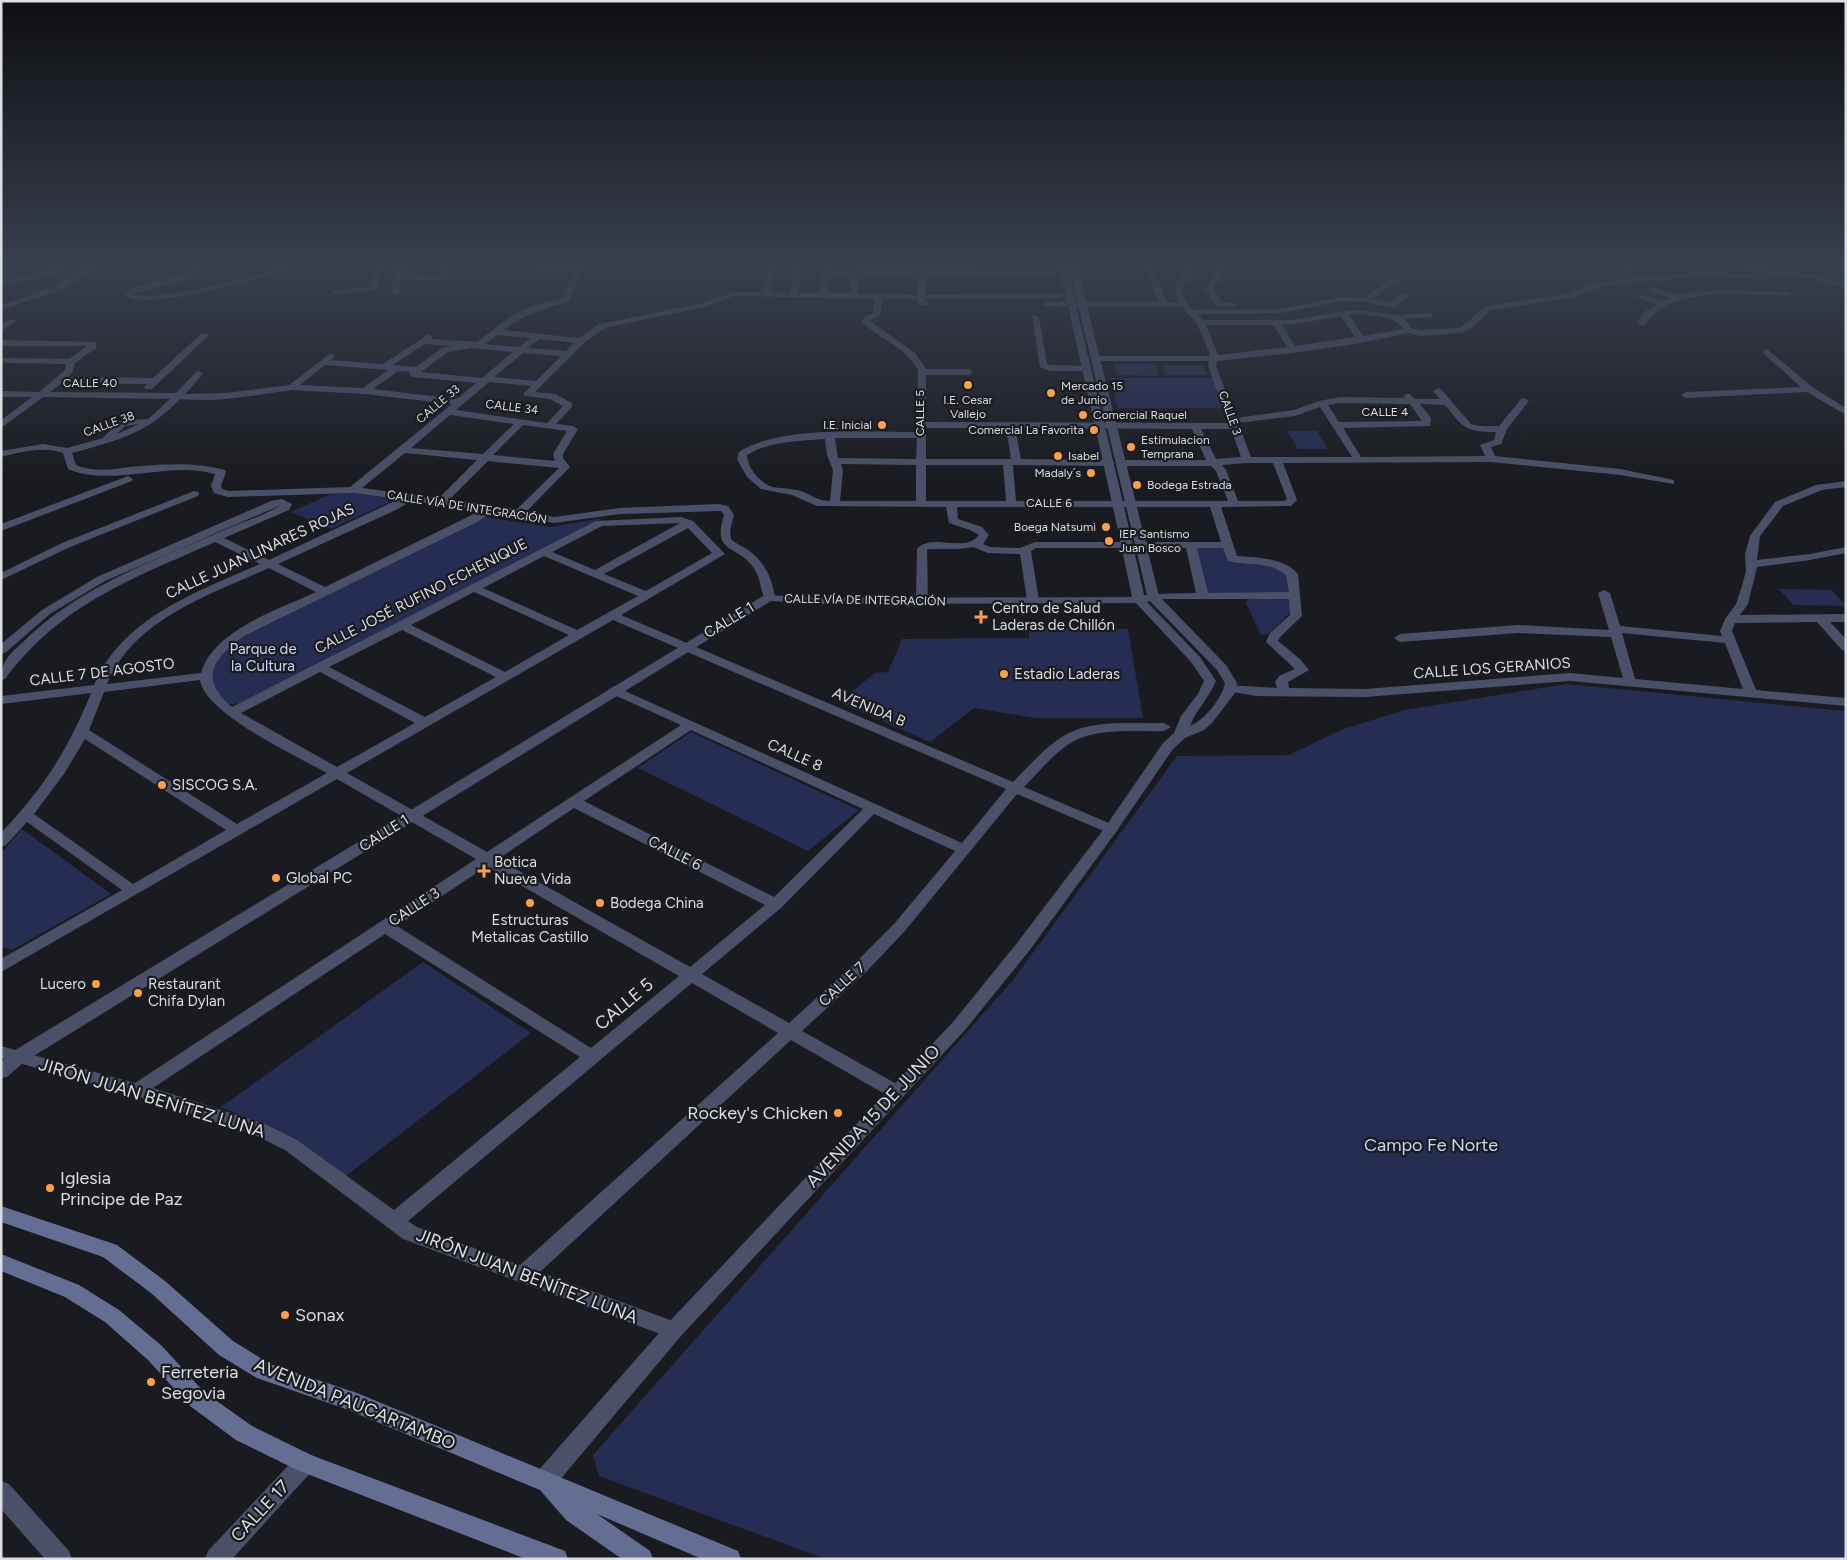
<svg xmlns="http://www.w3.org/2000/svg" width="1847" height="1560" viewBox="0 0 1847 1560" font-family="Figtree,sans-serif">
	<rect width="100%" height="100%" fill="#1a1b20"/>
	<path fill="#252d52" d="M1114,364H1155L1158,376L1116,375Z
		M1162,365H1203L1207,375H1165Z
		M1110,378H1215L1226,408H1118Z
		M1287,431H1317L1328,449H1298Z
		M350,493L396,499L331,529L291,512L328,495Z
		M485,517L551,527L603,518L242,703L229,704C223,698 214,690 212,682C206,663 236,641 249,630Z
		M1196,548H1226L1229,562L1265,563L1287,571L1290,593L1210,594L1206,593Z
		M1779,589L1832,590L1846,606L1793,605Z
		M1290,598L1295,608L1268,634L1261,635L1246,603L1248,599Z
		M1029,628L1128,629L1143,718H1035L974,708L930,742L839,702L875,673L888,672L902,639L1029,638Z
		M1566,684L1846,711V1559H826L599,1476L593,1455L1013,980L1177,756L1289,755L1343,729L1405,710Z
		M691,732L859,810L808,851L638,768Z
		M22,829L111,894L12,950L1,947V853Z
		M423,962L531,1033L346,1176L295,1139L221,1107Z"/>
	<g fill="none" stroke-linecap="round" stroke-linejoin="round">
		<path fill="#4a5067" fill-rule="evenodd" d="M27,262H54C48,266 33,266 27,262Z
			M76,262H87L35,280L1,283V279L32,276Z
			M94,262H104L62,290L1,310V305L56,286L78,270Z
			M195,262H203L193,276L187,279L134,294C167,303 265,272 300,262H313L247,282L186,296L140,301L124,295L132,288L181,275L187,272Z
			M352,262H406L449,266L453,268L447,279L440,281L402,279L399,293L395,295L391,293L396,266L381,268L378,290L333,295V291H336L371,286L373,267ZM404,267L444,270L439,277L402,274Z
			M518,262H529L541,267L576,269L579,263L586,265L568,302C542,309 525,314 504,330L579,338L599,324L702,303L734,292H761L771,262H782L777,264L769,292L790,293L796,262H804L798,293H820L823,262H831L830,272H851L858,269H918V262H926V269L1057,271L1058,273L1054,275L926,274L925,295L1062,294L1063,296L1059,298L925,299L929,304L925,306L918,303L917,299H883L880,315L870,321L915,353L926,369H969L973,372L969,375H926V422L1229,423L1208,366L1209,361H1093V357L1096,356H1209L1210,354L1197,324L1182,307L1043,306L1042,304L1046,302H1159L1144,268L1069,267L1068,265L1072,263L1187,264V262H1195C1195,283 1168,284 1193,310L1281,309L1341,297L1365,298L1397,274L1401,276L1400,278L1373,299L1391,303C1394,297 1401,292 1408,293V297L1394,308L1367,302L1341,301L1281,313L1197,314L1203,320H1295L1343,311L1362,310L1395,315L1432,313V317H1429L1405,319L1411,328L1420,330L1460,328L1486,306L1569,294L1595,283L1634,277H1662L1691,272L1757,274L1758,276L1754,278L1691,276L1662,281H1634L1600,287L1571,298L1491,310L1473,327L1462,333L1420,336L1409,333L1361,343L1293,353L1217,361L1216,366L1236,418L1294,410L1319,401L1340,397L1405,398L1403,396L1408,393L1415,399H1440L1433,391L1438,388L1441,389L1471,424L1479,426H1499L1521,399L1524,398L1529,401L1507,429L1501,444L1491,447L1495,456L1620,469L1674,480V484L1620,475L1491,462L1283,463L1297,500L1291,506L1221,507L1237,556C1257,558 1284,557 1298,574L1302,616L1280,637L1278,641L1300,659L1309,670L1288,682L1289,688L1365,689L1570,673L1623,678L1611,637L1518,633L1400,642L1394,638L1400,634L1518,625L1609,630L1598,593L1604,590L1610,593L1620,626L1722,636L1720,631L1725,619L1736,604L1742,586L1746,571L1745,554L1750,536L1775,502L1816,485L1846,481V487L1822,490L1783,506L1760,536L1757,560L1810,554L1846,547V553L1810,560L1757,567L1748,604L1740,615L1846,614V622H1830L1846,639V651L1842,650L1817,622L1735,623L1732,631L1756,690L1846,698V706L1570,681L1365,697L1256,696L1227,691L1225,688L1227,685L1277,688L1275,682L1279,676L1295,669L1266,642L1270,633L1290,615L1289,599H1149L1147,597L1153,594L1196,593L1186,548H1142L1137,545L1142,542H1221L1210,507H957L958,519L982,527L989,535L983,544L990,547L1020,548L1035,542H1128L1133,545L1128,548H1036L1031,551L1039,600L1033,603L1027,600L1020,554L988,553L973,547L959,549H929L927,550L928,601L922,604L918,603L916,601L917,549C932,532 964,554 979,535L970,530L949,523L946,507L817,506L792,495L761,489L747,477L737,459L739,452C781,425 867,432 917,432L918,370C905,346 879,340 862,321L865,316L872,314L875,299L735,296L704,307L605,328L584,343L535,392L555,394L572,403V407L556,424L573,426L578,429L563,454V458L570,467L527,511L554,517L620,508L718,504L728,506L734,515L730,530L731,539C736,544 742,546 748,550C764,561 772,578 775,597L773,599H765C760,590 761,579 755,570C739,543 711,556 724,515L721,511L620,514L554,523L495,511L475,523L244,636C213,659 198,678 232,707L596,521L681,517L693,521L725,554L621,615L1013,782C1029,766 1045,747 1065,735C1093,719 1133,724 1164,723L1171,727L1164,731C1136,732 1102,728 1076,740C1056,750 1040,771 1024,787L1116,826L1118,829L1116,832H1106L1017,794L904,932L866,972L802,1031L902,1087L905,1092L902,1097L896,1099L890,1097L791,1040L540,1272L681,1324L684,1330L681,1336L674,1339L403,1239L285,1150L253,1134L136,1096L1,1058V1046L135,1083L476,859L337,779L1,972V959L122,890L27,822L6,845L1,847V833C44,787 67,752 91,693L1,704V696L94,685C123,617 197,592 260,564L215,542C132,579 62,603 5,679L1,680C1,661 10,654 23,642C79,586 158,559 229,528C246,521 265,515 281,505L105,581L50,614L5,653L1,654V644L42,610L97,577L271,501L282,499L292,504L289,510L224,538L269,560L399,499L353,493L228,497L214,493L211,486L215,474C169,460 111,488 68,469L63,453C43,446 21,452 1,457V451L43,444L67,448L103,438L119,421L148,419L170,399L43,397L1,428V420L32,397H1V391L39,392L65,370L66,364L6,363L2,360L3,358L69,359L87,346H1V340L96,342V348L75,363L73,371L68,377L153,378L202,333L209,335L152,389H146L144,387L147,384L62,383L50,392L176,393L196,372L199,371L203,374L185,394L226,393L289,385L331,353L335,356L331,360L383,364L429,334L433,337L431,339L477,342L514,314L532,306L562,298L574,273L540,271ZM1152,268H1186C1179,284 1170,283 1179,303L1167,302ZM858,274H918L917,295L859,294ZM830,276H850L851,293H828ZM1362,314C1376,317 1396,315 1403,329L1363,336L1349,315ZM1341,316L1355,337L1295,346L1282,325L1295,324ZM1206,325H1274L1287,347L1218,355ZM498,334V335L530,338L519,347L485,344ZM539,339L574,343L566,351L528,348ZM425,344L452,346L442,348L416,367L393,365ZM472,348L513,352L482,378L421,372L448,352ZM523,353L561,356L536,381L494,377ZM325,365L388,370L363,388L300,385ZM398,371L410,372V376L413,377L476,383L457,399L373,389ZM489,382L531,386L523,394L525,396L550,399L563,406L547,423L456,410ZM292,390L365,394L452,404L350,487L229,491L222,489L221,486L226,472L225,470C196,462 168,464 139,466C118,468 96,474 76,465L72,453C118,440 147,434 180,399C217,403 255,395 292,390ZM1340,403L1410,404L1422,421L1339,422L1328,405ZM1420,404L1445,405C1464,428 1465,432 1496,432L1494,440L1480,445L1485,456L1361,457L1343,428L1430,426L1431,418ZM1320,407L1352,457H1251L1238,423L1295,416ZM450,415L514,424L483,454L411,448ZM139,424L117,434L125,426ZM523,425L567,431L553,454L555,461L493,455ZM926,428H1006L1011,459H926ZM1015,428L1192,429L1206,460H1121L1116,463L1121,466H1211L1216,471L1228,501H1016L1013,465L1110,466L1115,463L1110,460L1021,459ZM1201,429H1231L1241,457L1216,459ZM835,438H917L916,459L838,458ZM825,439L827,455L833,470L830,501C818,501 812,495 801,491C792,488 782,489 773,487C761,484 747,468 747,455C770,441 799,441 825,439ZM405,453L477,460L439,498L362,488ZM488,461L559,468L517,509L450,499ZM1247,463H1273L1287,499L1284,501H1238L1226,470L1222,465ZM841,464L916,465V501H840L843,470ZM926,465H1003L1006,501H926ZM411,501L482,510L325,587L278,564L398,509ZM680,523L595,570L552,552L602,526ZM688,528L712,553L646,591L604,574ZM1197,548H1223L1228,561C1248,566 1270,561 1286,575L1289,592L1208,593ZM544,556L638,596L577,630L483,588ZM269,568L316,592C280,609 213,630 201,673L107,684C134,619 209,595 269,568ZM474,592L569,635L505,672L411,625ZM613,620L1006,789L962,843L614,686L608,690L610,693L681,725L487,852L347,773ZM402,630L496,677L425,717L329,667ZM1622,633L1725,643L1743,689L1635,679ZM320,672L415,723L337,767L241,713ZM200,680C204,713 298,757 327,773L237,824L89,730L104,692ZM691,730L863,809L774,897L584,801ZM85,739L226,830L133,884L34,814L64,774ZM574,808L765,905L690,967L498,859ZM874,814L955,851L894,924L854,964L789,1023L702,974L781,908ZM487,866L679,976L591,1048L397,926ZM385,934L580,1057L394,1210L297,1140L265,1124L153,1088ZM692,983L778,1033L520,1265L417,1227L408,1221Z
			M668,262H713L714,263L710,265L673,266Z
			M1224,262H1241L1242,264L1238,266L1224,267L1222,278L1213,288L1222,302L1237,303V307L1216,306L1205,288L1214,278L1217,264Z
			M1606,262H1616L1636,272L1629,274Z
			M1746,268L1798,272L1825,277L1846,284V289L1810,278L1749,272H1746Z
			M1650,287L1680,296L1693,292L1724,290L1788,292L1792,294L1788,296C1747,295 1669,284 1645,325H1639L1638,323L1643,313L1657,304L1638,298V294L1663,300L1671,298L1650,291Z
			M1032,315L1039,317L1047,364L1051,365L1086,366L1089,367V371H1050L1040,367Z
			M10,319L17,321L1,331V325Z
			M1767,349L1812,387L1846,408V415L1807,392L1686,398L1681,395L1686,392L1801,387L1764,354V350Z
			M128,476L133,479L132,481L1,531V524Z
			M194,491L198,492L199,494L198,496L70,547L1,580V573L62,543Z
			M305,1452L313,1456L316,1463L313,1470L232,1559H205L208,1551L297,1456Z
			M1,1481L9,1484L69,1551L72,1559H45L1,1509Z"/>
		<path fill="#4a5067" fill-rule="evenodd" d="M1058,262H1066C1091,373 1120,484 1144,595H1147L1068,262H1076L1159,596L1226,665L1237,683L1235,693L1212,723L1204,730L1185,738L1173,749L1116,832L1029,951L965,1030L681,1336L553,1488L545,1491L537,1488L534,1480L537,1472L667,1324L953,1022L1017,943L1106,826L1163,743L1174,733L1181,716L1198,694L1204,681L1191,662L1136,603L823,604L771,601L24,1062L7,1077L1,1078V1062L12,1052L765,595L823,598L1132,597C1109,485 1083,374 1058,262ZM1150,601L1217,670L1225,683C1222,698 1205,720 1190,726C1196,710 1209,698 1216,681L1200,657L1147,602Z"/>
		<path fill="#646e93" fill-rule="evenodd" d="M1,1206L117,1245L165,1281L233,1341L270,1364L357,1393L738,1551L741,1559H702L597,1514L650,1551L653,1559H622L566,1520L540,1490L346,1409L257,1378L219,1355L151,1293L103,1257L1,1222Z
			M1,1254L79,1285L119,1310L162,1346L204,1392L252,1426L311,1455L565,1551L568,1559H526L297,1470L236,1440L190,1406L148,1360L105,1322L65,1297L1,1271Z"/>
	</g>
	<linearGradient id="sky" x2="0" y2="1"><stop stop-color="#0e0f12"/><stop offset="0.55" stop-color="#383f4e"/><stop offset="1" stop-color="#383f4e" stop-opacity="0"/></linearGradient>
	<rect width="1847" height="480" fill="url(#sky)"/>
	<g fill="#f9a04d" stroke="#1a1b20" stroke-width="2">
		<circle cx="968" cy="385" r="5"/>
		<circle cx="1051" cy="393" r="5"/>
		<circle cx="1083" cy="415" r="5"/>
		<circle cx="882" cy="425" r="5"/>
		<circle cx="1094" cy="430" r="5"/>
		<circle cx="1131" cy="447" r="5"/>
		<circle cx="1058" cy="456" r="5"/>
		<circle cx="1091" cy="473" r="5"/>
		<circle cx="1137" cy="485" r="5"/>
		<circle cx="1106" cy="527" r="5"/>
		<circle cx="1109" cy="541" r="5"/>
		<path d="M978.5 609.5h5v5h5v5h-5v5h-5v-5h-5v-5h5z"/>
		<circle cx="1004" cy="674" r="5"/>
		<circle cx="162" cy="785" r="5"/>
		<path d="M481.5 863.5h5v5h5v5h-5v5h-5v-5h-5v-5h5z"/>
		<circle cx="276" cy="878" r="5"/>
		<circle cx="530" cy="903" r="5"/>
		<circle cx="600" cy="903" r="5"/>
		<circle cx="96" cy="984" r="5"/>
		<circle cx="138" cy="993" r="5"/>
		<circle cx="838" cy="1113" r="5"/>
		<circle cx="50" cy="1188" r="5"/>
		<circle cx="285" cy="1315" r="5"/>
		<circle cx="151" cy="1382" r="5"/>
	</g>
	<g text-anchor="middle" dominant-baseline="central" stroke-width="4.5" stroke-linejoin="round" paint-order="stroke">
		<g font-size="12" fill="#dddee1" stroke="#1a1b20">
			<text x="90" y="383">CALLE 40</text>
			<text transform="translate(438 404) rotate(-40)">CALLE 33</text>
			<text transform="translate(512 407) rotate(7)">CALLE 34</text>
			<text x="1385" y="412">CALLE 4</text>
			<text transform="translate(920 413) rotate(-90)">CALLE 5</text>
			<text transform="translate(1230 413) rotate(70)">CALLE 3</text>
			<text transform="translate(109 424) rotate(-20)">CALLE 38</text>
			<text x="1049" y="503">CALLE 6</text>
			<text transform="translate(467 507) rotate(9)">CALLE VÍA DE INTEGRACIÓN</text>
			<text transform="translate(865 600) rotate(1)">CALLE VÍA DE INTEGRACIÓN</text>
		</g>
		<g font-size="12" fill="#dddee1" stroke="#1a1b20" text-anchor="start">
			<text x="1061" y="386">Mercado 15<tspan x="1061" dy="14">de Junio</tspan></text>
			<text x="968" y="400" text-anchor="middle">I.E. Cesar<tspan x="968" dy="14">Vallejo</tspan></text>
			<text x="1093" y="415">Comercial Raquel</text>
			<text x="872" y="425" text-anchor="end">I.E. Inicial</text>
			<text x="1084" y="430" text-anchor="end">Comercial La Favorita</text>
			<text x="1141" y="440">Estimulacion<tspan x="1141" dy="14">Temprana</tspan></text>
			<text x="1068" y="456">Isabel</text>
			<text x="1081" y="473" text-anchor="end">Madaly´s</text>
			<text x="1147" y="485">Bodega Estrada</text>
			<text x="1096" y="527" text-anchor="end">Boega Natsumi</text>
			<text x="1119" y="534">IEP Santismo<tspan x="1119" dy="14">Juan Bosco</tspan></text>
		</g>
		<g font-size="15" fill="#dddee1" stroke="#1a1b20">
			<text transform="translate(260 551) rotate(-25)">CALLE JUAN LINARES ROJAS</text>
			<text transform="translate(421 596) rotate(-27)">CALLE JOSÉ RUFINO ECHENIQUE</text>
			<text transform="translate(729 620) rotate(-31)">CALLE 1</text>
			<text transform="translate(1492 668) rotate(-4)">CALLE LOS GERANIOS</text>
			<text transform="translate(102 672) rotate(-7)">CALLE 7 DE AGOSTO</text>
			<text transform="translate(869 707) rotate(23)">AVENIDA B</text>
			<text transform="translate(795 755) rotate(24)">CALLE 8</text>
			<text transform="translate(384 833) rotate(-32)">CALLE 1</text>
			<text transform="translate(675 853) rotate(27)">CALLE 6</text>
			<text transform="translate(414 907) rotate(-33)">CALLE 3</text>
			<text transform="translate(842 984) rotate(-43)">CALLE 7</text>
		</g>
		<g font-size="15" fill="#dddee1" stroke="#1a1b20" text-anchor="start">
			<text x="992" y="608">Centro de Salud<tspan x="992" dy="17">Laderas de Chillón</tspan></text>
			<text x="1014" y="674">Estadio Laderas</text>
			<text x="172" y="785">SISCOG S.A.</text>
			<text x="494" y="862">Botica<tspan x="494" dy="17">Nueva Vida</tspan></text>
			<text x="286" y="878">Global PC</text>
			<text x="610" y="903">Bodega China</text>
			<text x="530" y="920" text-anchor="middle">Estructuras<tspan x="530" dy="17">Metalicas Castillo</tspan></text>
			<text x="86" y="984" text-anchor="end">Lucero</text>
			<text x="148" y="984">Restaurant<tspan x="148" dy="17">Chifa Dylan</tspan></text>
		</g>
		<g font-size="15" fill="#ccd5f6" stroke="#1a1b20">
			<text x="263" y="649">Parque de<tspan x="263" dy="17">la Cultura</tspan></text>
		</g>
		<g font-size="18" fill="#dddee1" stroke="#1a1b20">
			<text transform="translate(624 1004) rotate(-40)">CALLE 5</text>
			<text transform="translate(152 1098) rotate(17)">JIRÓN JUAN BENÍTEZ LUNA</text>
			<text transform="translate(873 1116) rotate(-47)">AVENIDA 15 DE JUNIO</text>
			<text transform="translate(527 1276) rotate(21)">JIRÓN JUAN BENÍTEZ LUNA</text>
			<text transform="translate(355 1404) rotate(22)">AVENIDA PAUCARTAMBO</text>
			<text transform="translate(260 1511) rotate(-47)">CALLE 17</text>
		</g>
		<g font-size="18" fill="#dddee1" stroke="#1a1b20" text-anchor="start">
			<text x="828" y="1113" text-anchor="end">Rockey's Chicken</text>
			<text x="60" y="1178">Iglesia<tspan x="60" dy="21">Principe de Paz</tspan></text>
			<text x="295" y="1315">Sonax</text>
			<text x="161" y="1372">Ferreteria<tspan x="161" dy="21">Segovia</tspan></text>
		</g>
		<g font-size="18" fill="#ccd5f6" stroke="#1a1b20">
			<text x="1431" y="1145">Campo Fe Norte</text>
		</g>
	</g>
	<rect width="1847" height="1560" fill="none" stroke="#dddee1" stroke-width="5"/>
</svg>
